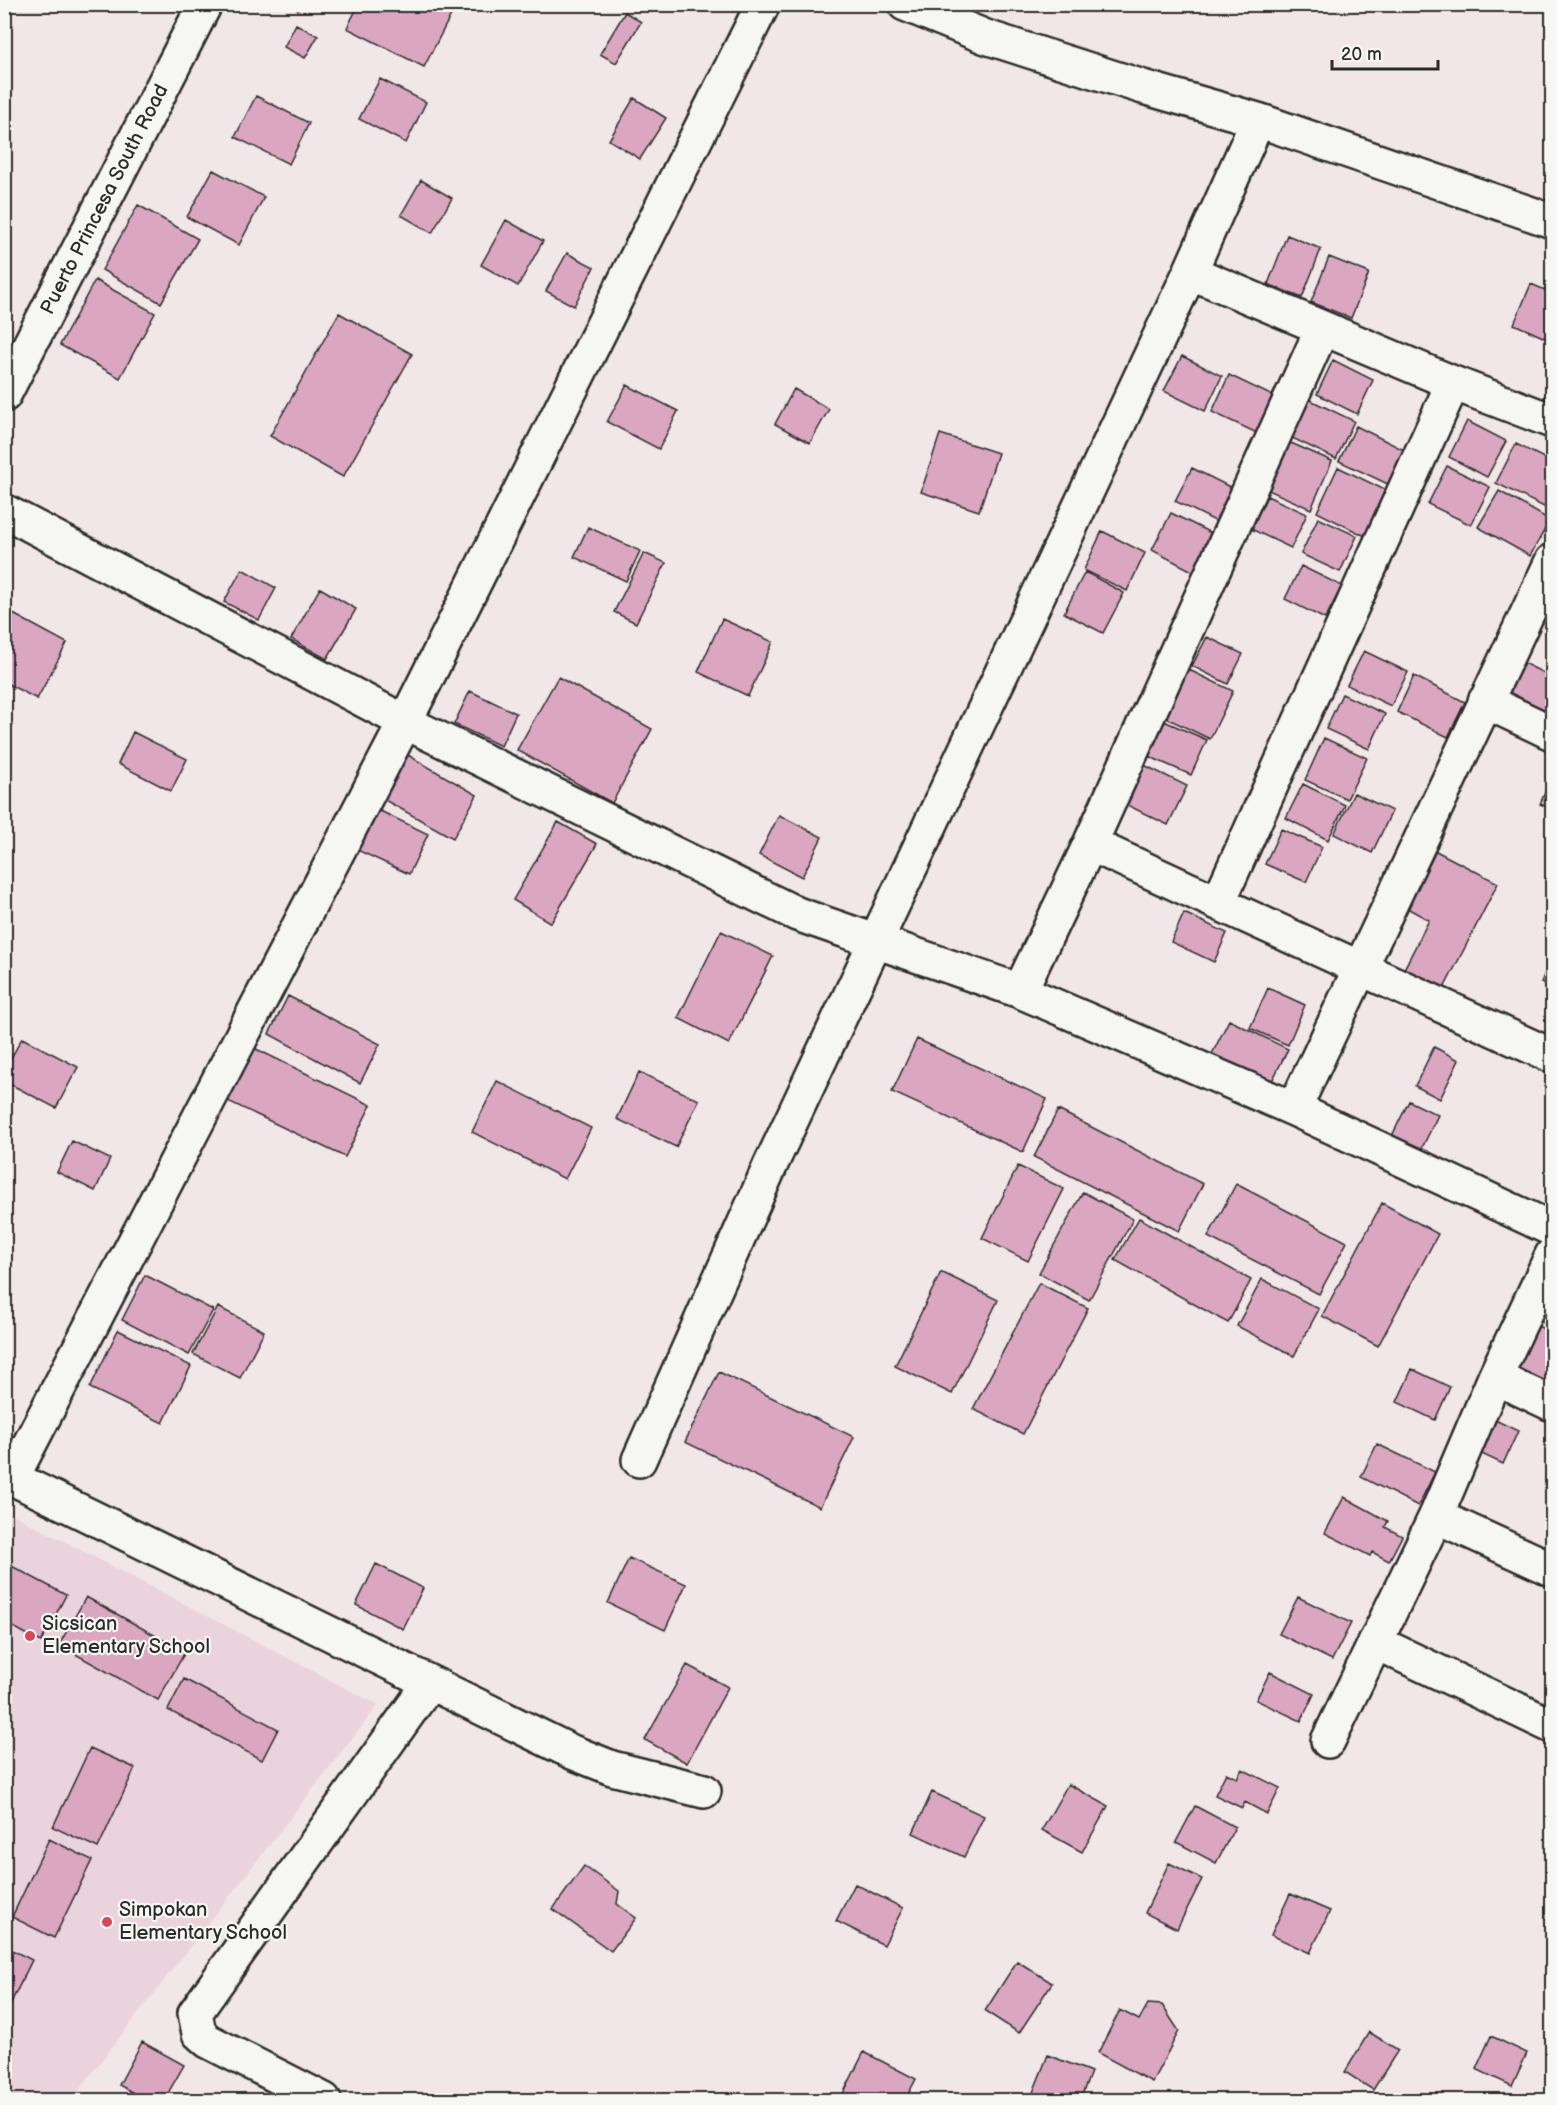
<svg xmlns="http://www.w3.org/2000/svg" width="1557" height="2105" viewBox="0 0 1557 2105" font-family="'Balsamiq Sans',sans-serif">
	<rect width="100%" height="100%" fill="#f1e6e8"/>
	<filter id="ink" filterUnits="userSpaceOnUse"><feTurbulence type="fractalNoise" baseFrequency=".0167" numOctaves="2"/><feDisplacementMap in="SourceGraphic" scale="12" xChannelSelector="R" yChannelSelector="G"/><feConvolveMatrix kernelMatrix="1 2 1 2 8 2 1 2 1" color-interpolation-filters="sRGB"/></filter>
	<g filter="url(#ink)">
		<path fill="#ead3dc" d="M4,1510L378,1705L71,2100H5Z"/>
		<path fill="#dba7c0" stroke="#2b2b2b" stroke-width="1.5" d="M287,4H301L298,10Z
			M359,4H445L454,9L424,67L347,28Z
			M625,12L641,22L616,63L600,54Z
			M296,24L318,36L305,58L284,47Z
			M380,79L426,102L406,143L359,119Z
			M256,96L309,123L289,164L235,137Z
			M634,98L666,118L640,159L609,140Z
			M213,170L264,197L239,245L187,217Z
			M421,180L452,198L432,233L401,215Z
			M138,205L198,239L161,303L102,270Z
			M506,220L543,241L518,286L481,265Z
			M1287,235L1321,249L1302,298L1268,284Z
			M567,253L594,267L574,306L546,291Z
			M1329,257L1369,273L1351,318L1311,302Z
			M95,280L155,313L120,378L60,345Z
			M1531,284L1552,293V341L1514,324Z
			M339,313L412,354L343,477L270,436Z
			M1182,356L1222,376L1205,411L1164,391Z
			M1333,360L1373,380L1357,414L1317,394Z
			M1229,375L1275,397L1259,434L1212,412Z
			M1552,377V417L1539,411Z
			M627,385L678,411L659,449L607,422Z
			M794,389L829,409L810,443L775,424Z
			M1304,397L1354,421L1336,459L1286,435Z
			M1467,421L1506,441L1487,477L1449,457Z
			M1356,426L1408,452L1392,486L1339,461Z
			M940,434L998,453L979,511L921,492Z
			M1284,440L1332,461L1311,509L1262,487Z
			M1516,444L1552,462V501L1548,509L1496,483Z
			M1447,466L1490,487L1471,525L1428,504Z
			M1338,467L1389,492L1367,537L1317,512Z
			M1192,468L1240,492L1223,525L1175,501Z
			M1499,491L1550,520L1530,556L1478,527Z
			M1267,496L1307,514L1291,548L1251,529Z
			M1171,513L1215,535L1196,573L1152,550Z
			M1318,518L1357,536L1340,572L1301,554Z
			M588,527L640,551L626,581L574,557Z
			M1102,531L1145,553L1127,591L1084,570Z
			M644,553L666,563L636,623L614,612Z
			M1301,566L1342,586L1325,619L1285,599Z
			M242,569L276,588L259,620L224,602Z
			M1085,572L1124,593L1103,633L1064,613Z
			M320,588L356,609L327,659L291,639Z
			M4,609L67,643L37,699L4,682Z
			M722,619L773,642L748,696L698,672Z
			M1207,637L1243,654L1228,684L1192,666Z
			M1364,651L1408,672L1391,706L1347,685Z
			M1517,660L1552,677V700L1544,717L1500,695Z
			M1185,668L1233,691L1210,739L1162,716Z
			M1414,676L1465,702L1448,737L1397,712Z
			M558,677L652,729L612,803L517,750Z
			M470,691L516,713L501,746L454,724Z
			M1342,694L1385,714L1369,749L1326,729Z
			M1164,721L1207,740L1191,775L1148,756Z
			M133,732L187,759L171,791L118,764Z
			M1324,738L1367,758L1347,799L1305,780Z
			M406,754L477,795L453,838L381,798Z
			M1142,764L1187,786L1168,825L1123,803Z
			M1552,776V809L1540,804Z
			M1303,784L1345,805L1328,840L1286,818Z
			M1354,793L1392,811L1372,853L1334,834Z
			M374,808L428,834L409,874L355,849Z
			M779,815L822,837L802,877L759,855Z
			M558,822L597,844L551,923L513,900Z
			M1281,829L1322,847L1306,882L1265,864Z
			M1436,851L1498,883L1439,998L1400,977L1429,920L1407,908Z
			M1184,913L1227,933L1214,962L1171,942Z
			M721,931L773,956L729,1044L678,1018Z
			M1552,957V987L1541,982Z
			M1268,988L1305,1005L1288,1045L1250,1028Z
			M288,996L380,1044L360,1083L269,1034Z
			M1229,1020L1288,1049L1271,1083L1212,1054Z
			M22,1038L78,1067L56,1108L4,1081V1071Z
			M917,1039L1047,1099L1023,1152L892,1092Z
			M1434,1047L1459,1060L1440,1099L1415,1086Z
			M254,1048L371,1105L345,1157L228,1101Z
			M639,1072L699,1100L676,1147L617,1119Z
			M497,1081L591,1128L565,1179L472,1132Z
			M1409,1101L1438,1115L1421,1150L1392,1136Z
			M1058,1110L1203,1184L1179,1231L1034,1157Z
			M72,1141L110,1159L95,1191L57,1172Z
			M1018,1166L1064,1189L1028,1261L982,1238Z
			M1236,1184L1347,1242L1319,1294L1208,1237Z
			M1083,1192L1133,1219L1089,1300L1039,1273Z
			M1382,1203L1438,1234L1378,1346L1322,1316Z
			M1139,1218L1251,1280L1228,1323L1115,1260Z
			M1552,1271V1327L1530,1316Z
			M941,1272L998,1300L952,1394L895,1366Z
			M145,1275L213,1310L189,1355L122,1320Z
			M1262,1279L1319,1309L1294,1356L1237,1326Z
			M1039,1283L1088,1308L1023,1434L973,1409Z
			M218,1307L264,1331L240,1378L193,1354Z
			M1526,1320L1552,1333V1371L1544,1388L1503,1368Z
			M118,1330L191,1366L163,1423L90,1388Z
			M1412,1369L1450,1387L1435,1420L1397,1402Z
			M719,1372L854,1437L820,1507L685,1442Z
			M1487,1416L1518,1431L1503,1464L1471,1449Z
			M1377,1444L1435,1472L1418,1506L1361,1477Z
			M1344,1497L1388,1521L1385,1527L1402,1536L1389,1561L1372,1552L1370,1556L1325,1533Z
			M629,1558L686,1584L665,1630L608,1603Z
			M4,1562L66,1595L41,1642L4,1622Z
			M376,1564L423,1588L403,1629L356,1605Z
			M86,1597L185,1652L158,1700L59,1645Z
			M1298,1597L1351,1623L1332,1660L1279,1634Z
			M687,1665L728,1687L687,1763L645,1740Z
			M1270,1672L1314,1694L1301,1721L1256,1700Z
			M184,1679L278,1729L262,1760L168,1710Z
			M90,1748L135,1768L98,1848L53,1827Z
			M1242,1769L1280,1788L1267,1814L1245,1802L1242,1808L1215,1795L1226,1773L1237,1778Z
			M1068,1784L1108,1806L1082,1852L1042,1830Z
			M932,1792L984,1816L964,1857L913,1833Z
			M1195,1806L1235,1827L1216,1863L1176,1842Z
			M49,1839L92,1860L54,1938L12,1917Z
			M1169,1863L1202,1879L1177,1929L1145,1913Z
			M584,1866L619,1891L617,1904L636,1918L611,1951L553,1909Z
			M855,1884L903,1908L884,1945L836,1921Z
			M1290,1894L1330,1911L1310,1953L1271,1935Z
			M4,1946L32,1960L4,2017Z
			M1017,1961L1052,1983L1019,2033L985,2011Z
			M1148,2004L1162,2005L1179,2031L1152,2082L1098,2053L1120,2010L1139,2020Z
			M1369,2032L1398,2050L1373,2090L1345,2072Z
			M1491,2036L1527,2053L1512,2086L1476,2069Z
			M142,2042L184,2065L164,2100H146L119,2085Z
			M864,2052L916,2079L905,2100H855L843,2094Z
			M1048,2055L1091,2072L1080,2100H1030Z"/>
		<g fill="none" stroke-linecap="round" stroke-linejoin="round">
			<g stroke="#2b2b2b" stroke-width="38">
				<path id="minor" d="M905,4L986,37L1143,87L1258,120L1552,221
					M1190,272L1453,383L1552,421
					M1453,383L1218,903L1552,1056
					M4,511L405,722L797,914L1020,991L1294,1109L1552,1229
					M1485,701L1552,733
					M1090,844L1218,903
					M1020,991L1090,844L1322,329
					M1294,1109L1552,561
					M1495,1377L1552,1404
					M639,1460L771,1164L1190,272L1258,120
					M4,1474L572,1752L612,1768L704,1791
					M12,1478L405,722L763,4
					M1436,1516L1552,1569
					M1375,1642L1552,1726
					M1328,1741L1436,1516L1495,1377L1552,1255
					M324,2100L208,2041L199,2033L195,2013L429,1684"/>
			</g>
			<g stroke="#2b2b2b" stroke-width="38">
				<g id="primary">
					<path id="s1" d="M4,395L205,4"/>
				</g>
			</g>
			<use href="#minor" stroke="#f6f6f2" stroke-width="33"/>
			<use href="#primary" stroke="#f6f6f2" stroke-width="33"/>
		</g>
	</g>
	<g fill="#d1495b" stroke="#f6f6f2" stroke-width="2">
		<circle cx="30" cy="1636" r="6"/>
		<circle cx="107" cy="1922" r="6"/>
	</g>
	<g text-anchor="middle" dominant-baseline="central" stroke-width="4.5" stroke-linejoin="round" paint-order="stroke">
		<g font-size="20" fill="#2b2b2b" stroke="#f6f6f2">
			<text stroke="none"><textPath href="#s1" startOffset="220">Puerto Princesa South Road</textPath></text>
		</g>
		<g font-size="20" fill="#2b2b2b" stroke="#f6f6f2" text-anchor="start">
			<text x="42" y="1624">Sicsican<tspan x="42" dy="23">Elementary School</tspan></text>
			<text x="119" y="1910">Simpokan<tspan x="119" dy="23">Elementary School</tspan></text>
		</g>
	</g>
	<rect width="1557" height="2105" fill="none" stroke="#f6f6f2" stroke-width="24"/>
	<rect x="12" y="12" width="1533" height="2081" fill="none" stroke="#2b2b2b" stroke-width="2" filter="url(#ink)"/>
	<path d="M1332 60v9h106v-9" fill="none" stroke="#2b2b2b" stroke-width="3"/>
	<text x="1341" y="60" font-size="18" fill="#2b2b2b" stroke="#f6f6f2" stroke-width="4.5" paint-order="stroke">20 m</text>
</svg>
